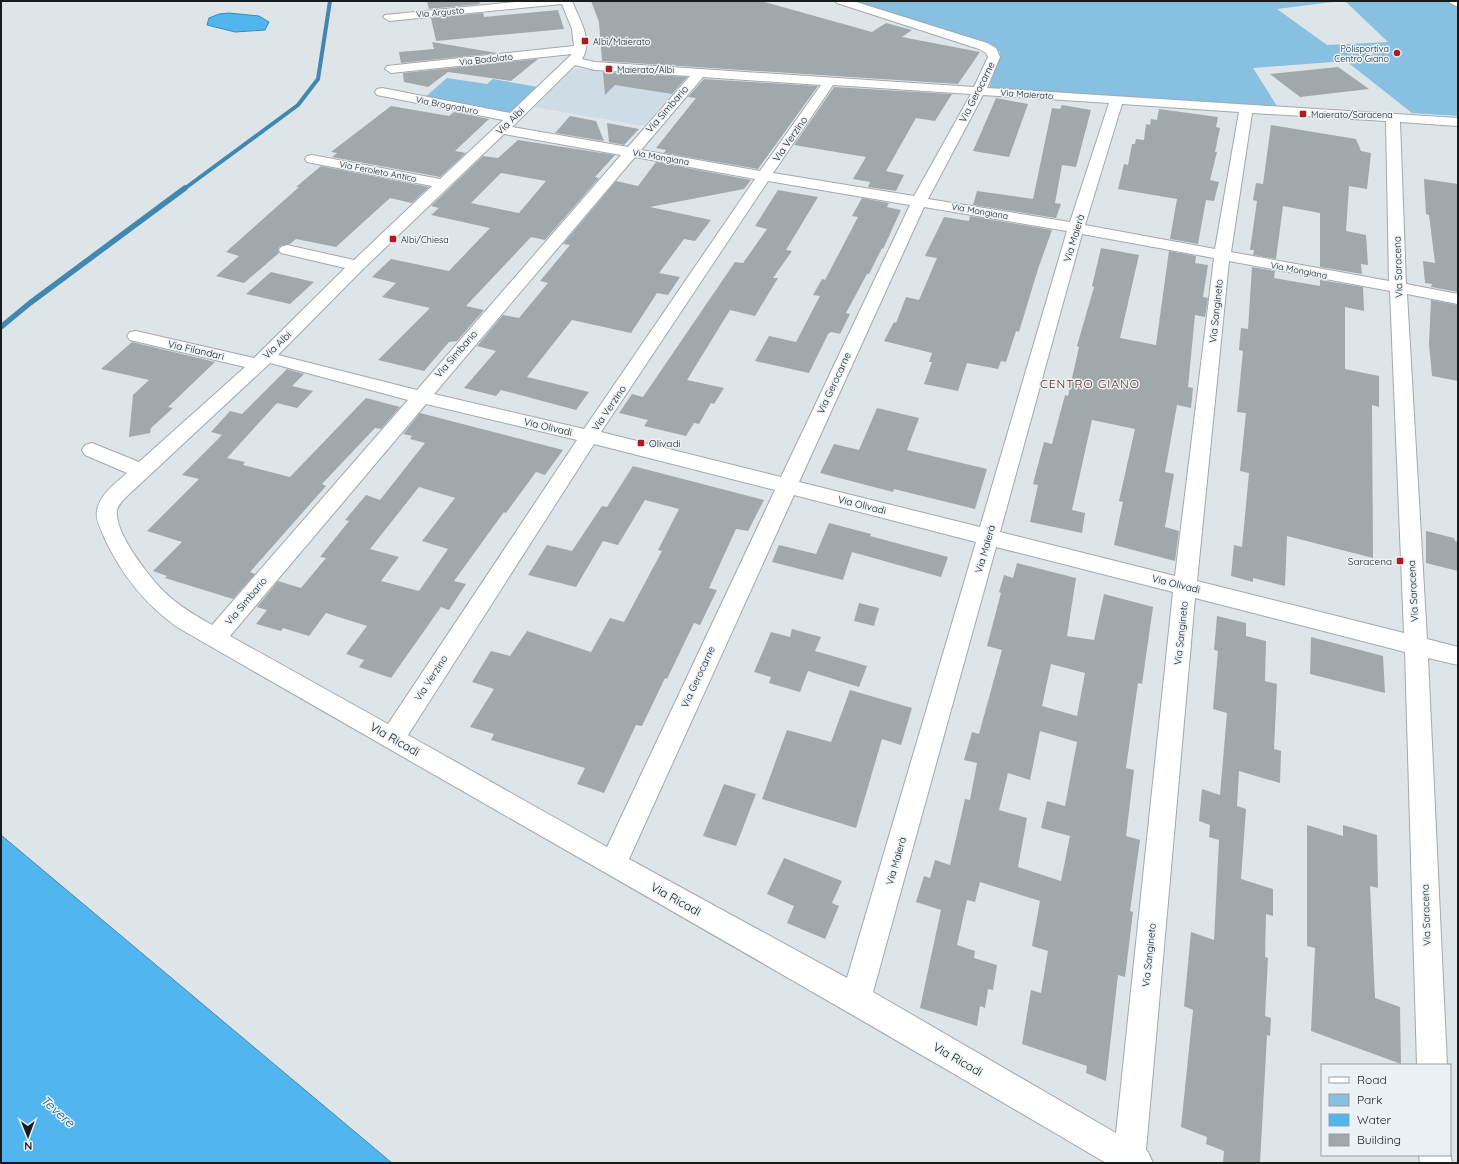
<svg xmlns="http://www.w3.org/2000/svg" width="1459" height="1164" viewBox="0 0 1459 1164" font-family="Quicksand,sans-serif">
	<rect width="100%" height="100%" fill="#dee5e9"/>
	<path fill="#cedce6" d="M574,69L689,75L644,126L534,107Z"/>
	<path fill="#88c0e2" d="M850,1H1341L1277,9L1327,45L1388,42L1346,2L1448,1L1458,8V116L1412,113L1346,61L1253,68L1277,106L989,88L1000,52L995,47Z
		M447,78L487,84L493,79L538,87L511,114L424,98Z"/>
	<path fill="#51b6ef" stroke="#4088b0" d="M229,13L259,16L269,22L265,30L235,32L207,25L209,18L219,14Z
		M1,835L392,1163H1Z"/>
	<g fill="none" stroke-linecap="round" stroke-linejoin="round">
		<path stroke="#4088b0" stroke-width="4" d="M184,189L298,105L318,79L330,1"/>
		<path stroke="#4088b0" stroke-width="5.5" d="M1,327L30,303L185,188"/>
	</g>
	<path fill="#a1a8ac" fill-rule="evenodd" d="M427,1H479L480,4L429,9Z
		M591,1H761L872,32L886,23L912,30L902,37L980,52L958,84L602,61L599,22Z
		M558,10L564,29L436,41L431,18L483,13L484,17Z
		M432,42L497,53L401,63L399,52L434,49Z
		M536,59H538L511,81L448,72L428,87L404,82L403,73Z
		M1338,67L1369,89L1300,97L1270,74Z
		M603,72L687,77L672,94L615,85L605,95Z
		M704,79L818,86L758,169L664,153L666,150L656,148L696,98L688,97Z
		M834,87L952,94L935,121L916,118L886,171L904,175L896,191L868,187L870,182L853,179L866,157L794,145Z
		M996,98L1028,104L1009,157L973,151Z
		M1062,105L1091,110L1076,167L1062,165L1055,203L1061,204L1056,218L973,205L977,191L1033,199L1052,108L1060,109Z
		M391,106L449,116L454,112L489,119L455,151L466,153L440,177L332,157L337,153L331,152Z
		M1159,109L1218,117L1216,127L1220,128L1215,152H1217L1210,180L1219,182L1214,201L1206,200L1198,244L1170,239L1177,199L1118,189L1124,164L1128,165L1132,144H1135L1136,139L1144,140L1146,124L1150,125L1151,119L1157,120Z
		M570,116L596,121L604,141L555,133Z
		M607,123L639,129L624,145L609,142Z
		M1271,125L1356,139L1361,151L1371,153L1367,189L1349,186L1346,231L1366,235L1368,265L1361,264L1362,274L1320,267V213L1283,206L1276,259L1253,255L1254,250H1250L1257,201L1253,200L1256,183L1263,184Z
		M518,140L615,155L595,177L599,178L545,240L531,237L466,306L484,310L457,341L449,342L424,371L378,360L430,308L382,297L396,283L372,277L391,259L449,271L490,228L431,215L439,208L431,206L483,156L498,158ZM501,173L546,181L519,213L471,203Z
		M656,162L751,180L744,189L650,207L711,220L695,241L684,239L659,273L680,277L668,295L657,293L631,333L572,320L527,377L589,392L576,410L501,390L496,396L464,388L496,351L477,346L503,315L519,318L548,283L540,281L570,245L563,244L616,181L638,186Z
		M321,166L429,187L412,203L390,198L336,247L296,239L290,244L280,246L278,249L279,253L244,283L216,276L239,256L226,252L299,187H296Z
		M1424,179L1458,184V292L1431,287L1432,284L1425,283L1423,261L1435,263L1429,215L1426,214Z
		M778,190L818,197L786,250L792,251L773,278H778L755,316L730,310L687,380L724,388L714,404L711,403L699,424L694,423L686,436L644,426L648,420L619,413L632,394L643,397L735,262L743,263L767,229L755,226Z
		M862,198L889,203L887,207L901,210L883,249L882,248L869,274H867L846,313L850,314L840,334L831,332L828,334L809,373L755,361L769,336L796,342L820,296L813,295L822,279L825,280L858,217L852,216Z
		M970,216L1052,230L1038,269L1019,332L1016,331L1006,362L1001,361L998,369L967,363L958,391L924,384L932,362H929L932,353L884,341L894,322L896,323L906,297L919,300L937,258L925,256L944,217L969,221Z
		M1101,248L1139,255L1120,338L1156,345L1169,251L1196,256L1195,263L1208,265L1203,297L1208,298L1205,317L1195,315L1188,387L1193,388L1191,408L1177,405L1165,472L1174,474L1165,527L1179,531L1175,561L1114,545L1123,502L1119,501L1135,429L1092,420L1072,510L1085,513L1082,533L1030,522L1038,485L1033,484L1044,442L1052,444L1065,395L1068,396L1079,347L1077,346L1094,287L1092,286Z
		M1252,267L1275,271L1274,278L1320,286V280L1363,287L1364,311L1345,307V369L1379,376V407L1372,405L1373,558L1287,536L1285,586L1253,578V582L1231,576L1234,545L1242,547L1249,473L1240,471L1246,413L1237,412L1243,351L1239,350L1241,328L1248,329Z
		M271,272L314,282L290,304L246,294Z
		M1431,300L1458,305V381L1432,376L1429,344Z
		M132,342L215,362L168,407L173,408L151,428L150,433L129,437L133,395L149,380L101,369Z
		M287,369L304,374L292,386L313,391L297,408L277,403L227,458L245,462L243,465L290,477L366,398L400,407L381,429L375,428L322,484L326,486L250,572L255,574L233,599L165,578L167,576L153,571L182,542L147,531L199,479L182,475L222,435L211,432L230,411L242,414Z
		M877,408L919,418L907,450L987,469L975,509L894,489L893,492L820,473L834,444L859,450Z
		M420,413L563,450L545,475L536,472L506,513L504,512L454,581L466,584L449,610L441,607L391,678L359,667L364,660L346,654L367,626L326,613L309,636L283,628L281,631L256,624L267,610L257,607L278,581L301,588L326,558L320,557L349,521L345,520L366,495L380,500L425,443L410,439L412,436L403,434ZM419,487L455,498L422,541L448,549L419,591L381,581L399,557L370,549Z
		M633,466L764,500L748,531L736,529L709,588L717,590L700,625L694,623L667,679L665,678L642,726L636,725L604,793L577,784L585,768L491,740L494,734L470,727L494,689L472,682L491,651L510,656L527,631L591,652L610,618L624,622L662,551L658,550L679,509L645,500L618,545L603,541L576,587L528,575L547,545L572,551L602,506L607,507Z
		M829,523L871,534L870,536L948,557L941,577L852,552L843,580L772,562L779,545L816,554Z
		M1426,531L1454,538L1455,541L1458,542V571L1426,563Z
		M1017,563L1076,578L1067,636L1094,640L1104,594L1153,607L1142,684L1138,683L1126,768L1134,770L1126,836L1140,840L1130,911L1133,912L1125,977L1118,975L1106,1081L1086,1073L1087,1066L1022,1044L1031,990L1041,993L1048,951L1032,946L1040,901L980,882L975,902L967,900L957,945L975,951L974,958L997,965L993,990L988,989L985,1008L980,1006L977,1026L920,1008L941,910L916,902L924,876L930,878L935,860L950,865L965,799L970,800L977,763L964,760L972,732L979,734L1002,650L987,646L1001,593L999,592L1004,575L1013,578ZM1051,664L1085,673L1077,716L1042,706ZM1040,731L1077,742L1065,806L1047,801L1041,828L1070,836L1061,881L1018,867L1027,818L999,810L1008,773L1030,780Z
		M859,603L879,608L874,626L854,621Z
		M1217,616L1246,623V636L1266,641L1265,681L1277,684L1274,749L1281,751L1280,783L1239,771L1237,806L1246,809L1241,879L1273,889V916L1266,914L1265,957L1268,958L1265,1016L1271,1018L1270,1036L1267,1035L1260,1163H1223L1224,1151L1206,1144L1207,1137L1181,1127L1193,1010L1184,1006L1191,932L1214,940L1219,840L1209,837L1210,825L1199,821L1202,789L1220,795L1227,713L1213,709L1218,651L1214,650Z
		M792,629L821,637L815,651L867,666L859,687L808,671L800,692L769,683L771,677L754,672L771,632L790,637Z
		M1311,637L1383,656L1385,693L1310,674Z
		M850,690L912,708L901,745L882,739L856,828L762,799L787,730L831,742Z
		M724,784L756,794L736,846L703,836Z
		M1307,825L1343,836V825L1377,835L1378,888L1370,886L1375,998L1400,1007L1401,1064L1311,1031L1315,948L1307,946Z
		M784,858L842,881L832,903L839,906L825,939L787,923L794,906L767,894Z"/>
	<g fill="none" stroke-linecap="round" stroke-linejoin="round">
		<g stroke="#a2a8ad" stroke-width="2">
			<path id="minor" d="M525,1H572C579,19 594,41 582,59L595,62L974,87L988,57L986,53L979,49L837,3L835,1H853L987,43L996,48L1000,57L987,88L1458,118V126L1400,122L1406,284L1458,294V304L1407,294L1427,639L1458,647V665L1428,658L1447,1065H1417L1405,652L1195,598L1146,1150L1148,1152L1153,1163H1106C798,981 487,806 177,627C144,603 121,574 104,537C101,529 95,519 97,511C99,495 116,483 127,473L85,455L82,450L85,445L92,443L139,462L245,367L130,340L127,336L130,332L136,331L254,358L345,268L281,253L279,250L281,247L287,245L354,260L432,186L312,163L307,162L305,159L307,156L312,155L440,179L503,120L382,96L377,95L375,92L377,89L382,88L510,113L572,54L391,73L385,69L387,66L574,46L572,29L562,4L389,21L383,17L385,15ZM575,65L595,70L690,76L628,147L512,127ZM703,77L821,85L760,171L641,150ZM833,85L971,94L914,196L773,173ZM983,95L1109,103L1070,222L928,199ZM1122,104L1239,112L1215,249L1085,225ZM1252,113L1386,121L1389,281L1231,252ZM504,134L621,155L417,390L278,355L363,269ZM635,157L755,179L584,429L434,394ZM768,181L910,205L781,477L601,432ZM924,207L1067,231L980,527L799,482ZM1082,234L1214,258L1175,576L1000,532ZM1229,261L1390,291L1404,633L1197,581ZM270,363L408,400L212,625C198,617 184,609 171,598C154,584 114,534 117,511C118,505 122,502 125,498ZM426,404L577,440L388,724L230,636ZM594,444L775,490L607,847L408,735ZM794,495L976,542L847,978L629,859ZM996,547L1173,592L1116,1133L873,992Z
				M1447,1H1458V7Z
				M1450,1152L1452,1163H1420L1419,1155H1450Z"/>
		</g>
		<use href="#minor" fill="#fff" fill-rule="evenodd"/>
	</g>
	<g fill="#ae1c20" stroke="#ebf2f6" stroke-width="1.5">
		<rect x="581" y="37" width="8" height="8" rx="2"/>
		<circle cx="1397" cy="53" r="4"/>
		<rect x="605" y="65" width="8" height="8" rx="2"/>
		<rect x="1299" y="110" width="8" height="8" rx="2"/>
		<rect x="389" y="235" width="8" height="8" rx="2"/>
		<rect x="637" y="439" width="8" height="8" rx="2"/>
		<rect x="1396" y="557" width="8" height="8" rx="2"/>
	</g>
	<g text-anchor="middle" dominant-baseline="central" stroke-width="3" stroke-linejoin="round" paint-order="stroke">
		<g font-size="9" fill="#191c1d" stroke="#ebf2f6">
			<text transform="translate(440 12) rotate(-5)">Via Argusto</text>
			<text transform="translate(486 59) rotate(-6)">Via Badolato</text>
			<text transform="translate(1027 94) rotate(4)">Via Maierato</text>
			<text transform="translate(447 105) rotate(11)">Via Brognaturo</text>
			<text transform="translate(661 157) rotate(10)">Via Mongiana</text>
			<text transform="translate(378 171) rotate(11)">Via Feroleto Antico</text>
			<text transform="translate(980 211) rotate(10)">Via Mongiana</text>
			<text transform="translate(1299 270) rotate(11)">Via Mongiana</text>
		</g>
		<g font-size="9" fill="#191c1d" stroke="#ebf2f6" text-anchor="start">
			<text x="593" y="41">Albi/Maierato</text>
			<text x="1389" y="48" text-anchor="end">Polisportiva<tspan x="1389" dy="10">Centro Giano</tspan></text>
			<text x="617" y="69">Maierato/Albi</text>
			<text x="1311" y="114">Maierato/Saracena</text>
			<text x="401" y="239">Albi/Chiesa</text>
		</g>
		<g font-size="10" fill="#191c1d" stroke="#ebf2f6">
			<text transform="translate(977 92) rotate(-63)">Via Gerocarne</text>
			<text transform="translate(667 109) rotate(-49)">Via Simbario</text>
			<text transform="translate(510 121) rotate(-44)">Via Albi</text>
			<text transform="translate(790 139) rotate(-55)">Via Verzino</text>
			<text transform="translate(1074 238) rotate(-73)">Via Maierà</text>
			<text transform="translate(1398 267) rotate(-92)">Via Saracena</text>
			<text transform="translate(1216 311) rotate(-84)">Via Sangineto</text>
			<text transform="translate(277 345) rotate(-44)">Via Albi</text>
			<text transform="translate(196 350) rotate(13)">Via Filandari</text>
			<text transform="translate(456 354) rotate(-49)">Via Simbario</text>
			<text transform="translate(834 383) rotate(-65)">Via Gerocarne</text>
			<text transform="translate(609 408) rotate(-56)">Via Verzino</text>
			<text transform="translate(548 427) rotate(13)">Via Olivadi</text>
			<text transform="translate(862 505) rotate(14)">Via Olivadi</text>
			<text transform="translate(985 549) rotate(-74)">Via Maierà</text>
			<text transform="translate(1176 584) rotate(14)">Via Olivadi</text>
			<text transform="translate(1413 591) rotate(-93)">Via Saracena</text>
			<text transform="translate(246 601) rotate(-50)">Via Simbario</text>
			<text transform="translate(1181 633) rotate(-84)">Via Sangineto</text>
			<text transform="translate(698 677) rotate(-65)">Via Gerocarne</text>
			<text transform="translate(431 678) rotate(-57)">Via Verzino</text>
			<text transform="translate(896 861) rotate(-74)">Via Maierà</text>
			<text transform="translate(1426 915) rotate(-92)">Via Saracena</text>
			<text transform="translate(1149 955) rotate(-84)">Via Sangineto</text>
		</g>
		<g font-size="10" fill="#191c1d" stroke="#ebf2f6" text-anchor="start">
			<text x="649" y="443">Olivadi</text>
			<text x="1392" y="561" text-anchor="end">Saracena</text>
		</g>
		<g font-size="12" letter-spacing="1" fill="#601c19" stroke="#ebf2f6">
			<text x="1090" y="383">CENTRO GIANO</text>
		</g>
		<g font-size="12" fill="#191c1d" stroke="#ebf2f6">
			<text transform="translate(395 739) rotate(30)">Via Ricadi</text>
			<text transform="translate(676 899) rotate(29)">Via Ricadi</text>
			<text transform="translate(958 1059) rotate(30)">Via Ricadi</text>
		</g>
		<g font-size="13" font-style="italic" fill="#0e5c82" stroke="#ebf2f6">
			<text transform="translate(58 1111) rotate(42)">Tevere</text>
		</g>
	</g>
	<rect width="1459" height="1164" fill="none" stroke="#191c1d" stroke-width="4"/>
	<rect x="1321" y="1064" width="130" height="92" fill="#ebf2f6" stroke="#979c9f"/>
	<rect x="1329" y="1077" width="20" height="6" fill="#ffffff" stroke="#979c9f"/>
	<text x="1357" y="1084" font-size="12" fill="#191c1d">Road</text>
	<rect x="1329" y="1094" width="20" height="12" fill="#88c0e2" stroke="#979c9f"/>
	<text x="1357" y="1104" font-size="12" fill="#191c1d">Park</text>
	<rect x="1329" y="1114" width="20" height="12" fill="#51b6ef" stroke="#979c9f"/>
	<text x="1357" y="1124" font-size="12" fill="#191c1d">Water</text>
	<rect x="1329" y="1134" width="20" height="12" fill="#a1a8ac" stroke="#979c9f"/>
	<text x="1357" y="1144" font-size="12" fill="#191c1d">Building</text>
	<g transform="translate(28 1136) rotate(179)" stroke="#ebf2f6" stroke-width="3" paint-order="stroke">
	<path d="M0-3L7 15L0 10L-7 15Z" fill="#191c1d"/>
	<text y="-6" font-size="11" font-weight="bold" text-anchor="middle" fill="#191c1d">N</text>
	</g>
</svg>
